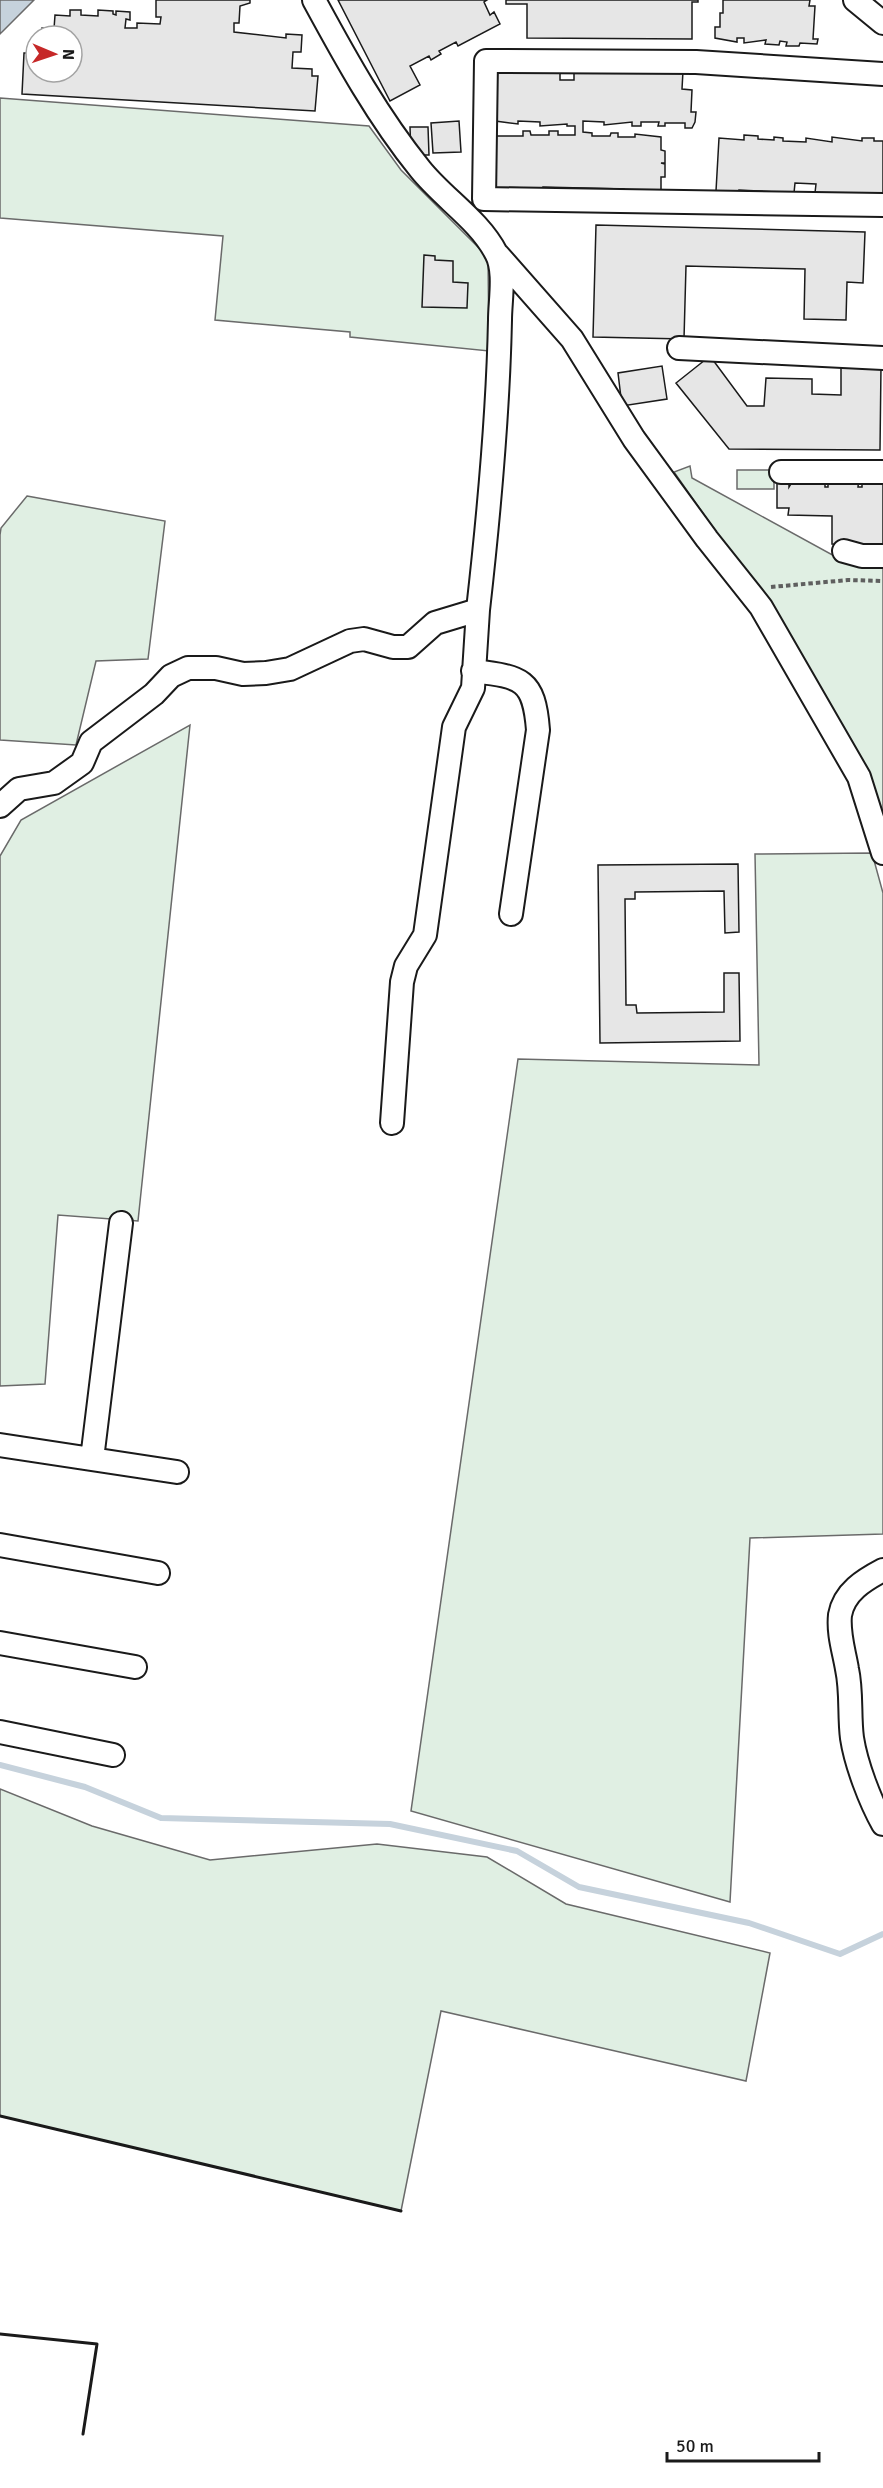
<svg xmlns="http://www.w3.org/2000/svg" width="883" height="2488" viewBox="0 0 883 2488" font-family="Signika,sans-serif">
	<rect width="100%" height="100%" fill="#fff"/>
	<path fill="#e0efe3" stroke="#6a6a6a" stroke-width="1.5" d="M0,98L369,126L401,170L488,257L489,351L350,337V332L215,320L223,236L0,218Z
		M690,466L692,478L847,563L883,562V825L761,596L674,472Z
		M737,470H774V489H737Z
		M27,496L165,521L148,659L96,661L76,745L0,740V535L1,528Z
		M190,725L138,1221L58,1215L45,1384L0,1386V856L21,820Z
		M872,853L883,893V1534L750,1538L730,1902L411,1811L518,1059L759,1065L755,854Z
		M0,1789L92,1826L210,1860L377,1844L487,1857L566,1904L770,1953L746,2081L441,2011L401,2211L0,2116Z"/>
	<path fill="#c6d2dc" stroke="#6a6a6a" stroke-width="1.5" d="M0,0H34L0,34Z"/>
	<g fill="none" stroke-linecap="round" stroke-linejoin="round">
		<path stroke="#c6d2dc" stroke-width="6" d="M0,1765L85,1787L161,1818L390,1824L517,1851L579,1887L749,1923L840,1954L883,1934"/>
	</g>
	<path fill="#e6e6e6" stroke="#1a1a1a" stroke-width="1.5" d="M156,0H250V3L240,6L239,23H234V32L286,38V34L302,35L301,52H293L292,68L312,69V76H318L315,111L22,94L24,53H36V72H72V36H42V28L54,29L55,15L70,16V10H81V15L98,16V10L113,11V14L116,15V11L130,12V20L126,19L125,28H137V23L160,24L161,17H156Z
		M338,0H487L484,2L490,15L494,12L500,24L458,46L456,42L439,51L441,54L431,60L429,56L410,66L420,85L390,101Z
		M506,0H698V2H692V39L527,38V4H506Z
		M723,0H810L809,6H815L813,39H818L817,44L800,43L799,46H786L787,42L780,41L779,45L765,44L766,40L744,43V38H737V42L715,38V27H720V13H723Z
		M492,62L560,68V80H574V70L683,71L682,89L692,90L691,112H696L695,122L692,128H685V123H665V126H658L659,122H641V126H632V122L604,125V122L583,121V132L592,133V136H610L611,133H618V137H635V134L661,137V150L665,151V163H661L665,164V177H661V191L624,194V189L543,187V192L533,191V188L488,187L489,136H523V131H530L531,135H549V131H558V135H575V126H567V124L540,126V122L518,121V124L488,120Z
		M459,121L461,152L433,153L431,123Z
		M410,127H428L429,155H411Z
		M744,135L758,136V139L774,140V137L783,138V141L806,142V138L832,142V137L862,141V138H874V141H883V196L815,193L816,184L795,183L794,193L739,190V193L716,191L719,138L744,140Z
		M596,225L865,232L863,283L847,282L846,320L804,319L805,269L686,266L684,339L593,337Z
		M424,255L435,256V260L453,261V282L468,283L467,308L422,307Z
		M710,356L747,406H764L766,378L812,379V394L841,395V365L881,366L880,450L729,449L676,383Z
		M662,366L667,399L622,406L618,373Z
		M777,477H789V487L792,482L825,477V487H828V482L859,477L858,487H862V482L883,478V550L854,545L832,544V516L788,515L789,508H777Z
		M738,864L739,932L725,933L724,891L635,892V899H625L626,1005H636L637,1013L724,1012V973H739L740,1041L600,1043L598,865Z"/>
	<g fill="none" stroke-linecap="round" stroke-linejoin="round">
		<g stroke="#1a1a1a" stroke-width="26">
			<path id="minor" d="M855,0L883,23
				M883,74L696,62L486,61L484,199L883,205
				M498,255L572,339L634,439L707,539L761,607L859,777L883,853
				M679,348L883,358
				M781,472H883
				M844,551L862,556H883
				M473,671C521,677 534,678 538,730L511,914
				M0,806L19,789L54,783L82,763L91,742L154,694L171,676L188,668H216L243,674L266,673L290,669L350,641L364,639L393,647H408L435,623L478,610C489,513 498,417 500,320C500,300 506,271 496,253C479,220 443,198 420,169C378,117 346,59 314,0
				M392,1123L402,982L406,966L425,935L454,727L473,688L478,610
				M0,1445L177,1472
				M92,1459L121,1223
				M0,1545L158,1573
				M883,1570C864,1580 844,1592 840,1615C838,1634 844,1651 847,1669C852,1692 849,1715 852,1738C856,1764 870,1801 883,1824
				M0,1643L135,1667
				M0,1732L113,1755"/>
		</g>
		<path stroke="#5f5f5f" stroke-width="4" stroke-dasharray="4.5 3" stroke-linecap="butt" d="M771,587L848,580L883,581"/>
		<use href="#minor" stroke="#fff" stroke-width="22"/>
		<path stroke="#1a1a1a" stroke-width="3" d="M0,2116L401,2211
			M0,2334L97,2344L83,2434"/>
	</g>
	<g transform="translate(54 54) rotate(92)"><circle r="28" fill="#ffffff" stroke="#a3a3a3" stroke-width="1.5"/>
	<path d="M0-4.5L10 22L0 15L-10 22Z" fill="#c62828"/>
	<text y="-9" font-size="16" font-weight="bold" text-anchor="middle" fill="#1a1a1a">N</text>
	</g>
	<path d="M667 2452v9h152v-9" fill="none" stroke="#1a1a1a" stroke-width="3"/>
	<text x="676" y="2452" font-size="18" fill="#1a1a1a" stroke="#ffffff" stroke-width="4.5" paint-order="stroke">50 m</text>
</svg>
